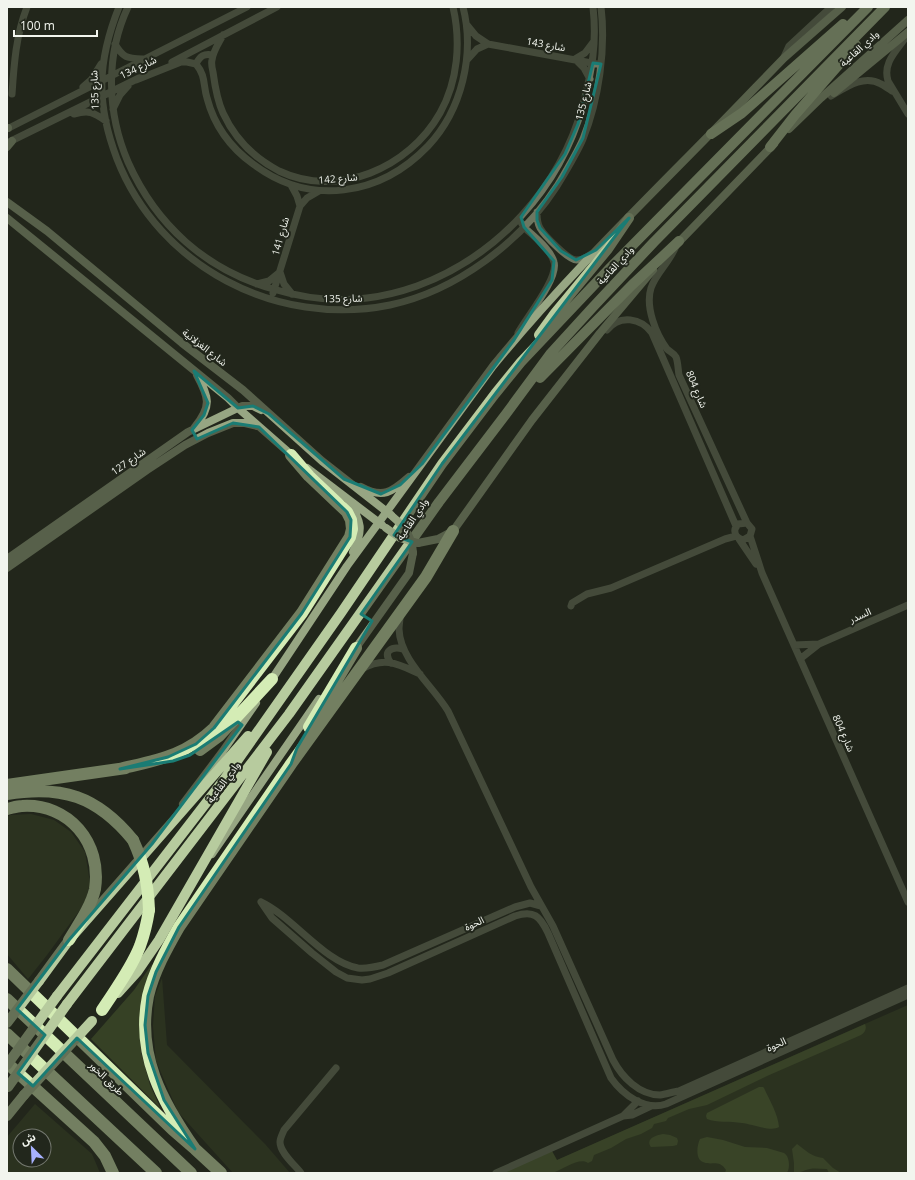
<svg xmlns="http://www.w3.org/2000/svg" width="915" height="1180" viewBox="0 0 915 1180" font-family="'Open Sans','Noto Sans Arabic',sans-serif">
	<rect width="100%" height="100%" fill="#22271c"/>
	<path fill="#364125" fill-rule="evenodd" d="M31,814L54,820L71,832L85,852L90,883L85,903L47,955L28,979L7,954V817L10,815Z
		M152,964L145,988L140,1013L141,1052L150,1085L161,1109L91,1039L134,990Z
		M162,978L167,1045L265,1144L290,1173H233L178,1112L156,1061L153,1026L155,996Z
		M908,1005V1173H528L867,1023Z
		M35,1104L92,1154L100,1173H7V1137ZM20,1136H44V1160H20Z"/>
	<path fill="#526535" d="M865,1024C867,1029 865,1032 861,1035L767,1076L707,1105L689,1109L668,1118L666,1121L654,1124L652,1128L641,1134L626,1139L611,1148L594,1155L592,1161L588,1163C580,1157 563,1169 555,1172C549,1175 511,1173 502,1173L552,1151L557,1160Z
		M663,1134L670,1135L677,1138L678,1141L677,1145L673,1146L651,1147C645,1139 656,1135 663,1134Z
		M797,1144C805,1150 812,1157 823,1158L833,1168L841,1173H829L827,1169C821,1169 815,1168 810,1169C804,1170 800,1173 794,1173V1163L792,1149Z"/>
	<path fill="#546837" d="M759,1087H763L764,1088C770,1101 778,1114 779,1127C771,1132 752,1124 742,1123C730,1121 717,1123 707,1119L706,1116L707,1113Z
		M707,1137L723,1140L745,1147L767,1148L784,1153C789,1156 790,1165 788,1171L786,1173H725L726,1170C719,1159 712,1166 703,1162C695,1159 697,1145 700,1139Z"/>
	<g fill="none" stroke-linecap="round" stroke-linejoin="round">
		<path stroke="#6d7761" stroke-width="7" d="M119,7C97,62 96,104 117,159C159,267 277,328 390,305C456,291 521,242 557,186C566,171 576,155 583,139C599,99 606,49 601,7
			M128,7C105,56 107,113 128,162C156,225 206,270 273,289C303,298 335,302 367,298C384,296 400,292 417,286C498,256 560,188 583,105C592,70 597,43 593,7
			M467,25L476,36L488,44L597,64
			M908,34C899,49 882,61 888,81L908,114
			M223,35C219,43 213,51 212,60C211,64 212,68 213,72C215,87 217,100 223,113C235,139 254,158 279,171C338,199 409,168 440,113C458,81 461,42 453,7
			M115,44C123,58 127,58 143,59
			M784,57L789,46L831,7
			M467,60L477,49L488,44
			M172,62L277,7
			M196,64C200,56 204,53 213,55
			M590,79L584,68L575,59L585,53L594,41
			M136,80L181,62H187L196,64C206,76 203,85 207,98C214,125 231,148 253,164C310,207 380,196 428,146C462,110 475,54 463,7
			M83,87L91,80L101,64
			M12,94C14,64 16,35 27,7
			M831,96C846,87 864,74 881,84C885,86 889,89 892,91
			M113,109L120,95L128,86
			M74,114C89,110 93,112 106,121
			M7,129L247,7
			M7,143L139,78
			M291,185L297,196L300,206
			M537,212C537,218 537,223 540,228C544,235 569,261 577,260C582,260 587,257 591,254
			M676,246C670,262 656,273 651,288C645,307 656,334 667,349C670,352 674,353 676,357C678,362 678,369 679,375L747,523L752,529L750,536L743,540C737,538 734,535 735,529L738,524L747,523
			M257,284L269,281L280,272L284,284L292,294
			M273,293L300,206L307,198L319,191
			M607,330C620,314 641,318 652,333L736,526
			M518,333C526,318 559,278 554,262C550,248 534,237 524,227L522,224
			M750,536L762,573L908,902
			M739,539L756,564
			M571,606L572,603L587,594L611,588L725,539L736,536
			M400,617C400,621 399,625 399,629C400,660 433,686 448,711L531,887L553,926L613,1060C622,1077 639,1095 660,1095C666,1094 673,1092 679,1091L908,988
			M794,645L819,644
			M800,659L819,644L908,605
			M391,663C382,651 392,646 403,649
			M362,669C385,656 398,664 420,674
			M261,902L272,918L312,953L336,972L347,978L362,980L370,979L388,973L515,916C534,910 540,916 548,933L611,1078C623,1095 645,1111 666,1104L908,995
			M261,902C293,917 325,963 358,968C367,969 375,967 383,965L515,907L530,903L541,906
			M623,1116L638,1101
			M301,1173C295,1165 280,1153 280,1142C280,1138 283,1133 284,1130L336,1068
			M496,1173L623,1116L632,1115L651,1106"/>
		<path stroke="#97a683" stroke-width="8" d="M834,93L908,32
			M7,128H8
			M789,129L821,98L908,20
			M7,147L12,141
			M7,202L47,231L182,343L243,390L322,461L391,515
			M7,218L228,398L238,408L295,458
			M676,245L774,144
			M195,427C212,406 209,397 197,375
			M307,468L382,525
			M361,487C383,499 392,492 409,477
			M349,501C361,523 364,528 353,552
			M418,543L438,539L453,531L532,420L600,333L653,270
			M7,559L188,432L242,406H253L261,410
			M7,568L147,470L185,445L208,433L233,423H245L257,426
			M353,652L409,573L413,553
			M270,682L347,566L493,366C573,268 666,181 753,90L784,58L842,7
			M183,804L223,751L256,703
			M212,854L319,699"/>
		<path stroke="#b7cb9e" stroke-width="10" d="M711,134L742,113L843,24
			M770,147L795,115L856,45
			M539,335L555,313L608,249L629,218
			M540,378L632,285L679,241
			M39,981L69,940L248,736
			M118,993L137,972L159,940L267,752
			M57,996L223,781L341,613L442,464L495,394L521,362L610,268L868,7
			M67,1004L289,714L439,502L506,414L551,353L593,307L654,242L885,7
			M7,1116L24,1095"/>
		<path stroke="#d4ecb5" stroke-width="12" d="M309,727L356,648
			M200,750L219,736L272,679
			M120,769C157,760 185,756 214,728L302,613L350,537L352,529L351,520L347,512L309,476L291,455
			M7,785L126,768
			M7,794C62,785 97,796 133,840
			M7,809C12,808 17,806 22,806C69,803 102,843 95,889C91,907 78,925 69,940
			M7,969L173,1130L195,1149L221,1173
			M7,999L191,1173
			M102,1010C115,990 131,969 140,946C144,935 147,923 149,910
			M7,1034L156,1173
			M7,1063L94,1142L105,1156L113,1173
			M195,1149C162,1102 136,1055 148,996C154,971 167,948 179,927L291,764L426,577L453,531"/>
		<path stroke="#97a683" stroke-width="8" d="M393,517C405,527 412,537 413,553
			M386,528L400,538L418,543"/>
		<path stroke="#b7cb9e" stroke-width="10" d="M7,1023L39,981
			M7,1065L57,996
			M8,1087L67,1004
			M24,1095L92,1021"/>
		<path stroke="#d4ecb5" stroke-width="12" d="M133,840C144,864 148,883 149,910"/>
	</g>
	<path d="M0 0H915V1180H0ZM593,63L601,64L583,138L562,177L537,212V220L540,228L561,251L576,260L596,250L629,218L442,464L394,535L412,542L361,614L372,621L297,748L291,764L179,927L156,972L148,996L145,1025L148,1053L164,1100L195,1149L77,1038L33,1086L18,1073L45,1035L17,1009L69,940L152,844L242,725L238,722L190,755L173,761L120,769L168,757L196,744L214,728L302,613L350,537L351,520L347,512L259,427L233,423L197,439L192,430L204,415L208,403L194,371L238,408L253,406L269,414L344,479L381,494L400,485L422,464L514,340L552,280L554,261L524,227L521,217L565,154L578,124Z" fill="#22271c" fill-opacity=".55" fill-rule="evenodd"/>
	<path fill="none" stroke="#1a7c74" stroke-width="3" stroke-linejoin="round" d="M593,63L601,64L583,138L562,177L537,212V220L540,228L561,251L576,260L596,250L629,218L442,464L394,535L412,542L361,614L372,621L297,748L291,764L179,927L156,972L148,996L145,1025L148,1053L164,1100L195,1149L77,1038L33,1086L18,1073L45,1035L17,1009L69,940L152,844L242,725L238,722L190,755L173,761L120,769L168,757L196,744L214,728L302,613L350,537L351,520L347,512L259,427L233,423L197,439L192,430L204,415L208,403L194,371L238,408L253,406L269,414L344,479L381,494L400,485L422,464L514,340L552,280L554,261L524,227L521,217L565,154L578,124Z"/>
	<g text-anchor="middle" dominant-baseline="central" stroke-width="4" stroke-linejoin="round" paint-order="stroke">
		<g font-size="10" fill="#f2f5ee" stroke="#22271c">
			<text transform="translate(546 44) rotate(10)">شارع 143</text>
			<text transform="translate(859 48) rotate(-42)">وادي القاعية</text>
			<text transform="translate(138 67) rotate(-26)">شارع 134</text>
			<text transform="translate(94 90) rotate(-92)">شارع 135</text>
			<text transform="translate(583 101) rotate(-76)">شارع 135</text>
			<text transform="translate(338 178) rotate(-5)">شارع 142</text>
			<text transform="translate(280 236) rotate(-74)">شارع 141</text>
			<text transform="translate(615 265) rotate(-47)">وادي القاعية</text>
			<text transform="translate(343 298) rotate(-1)">شارع 135</text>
			<text transform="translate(205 347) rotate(38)">شارع الغزلانية</text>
			<text transform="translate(697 389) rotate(67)">شارع 804</text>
			<text transform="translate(128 461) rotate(-35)">شارع 127</text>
			<text transform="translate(412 519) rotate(-56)">وادي القاعية</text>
			<text transform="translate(860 615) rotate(-24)">السدر</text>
			<text transform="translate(844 733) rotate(66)">شارع 804</text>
			<text transform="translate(223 782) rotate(-53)">وادي القاعية</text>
			<text transform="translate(474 923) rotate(-25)">الحوة</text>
			<text transform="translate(776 1044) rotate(-24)">الحوة</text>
			<text transform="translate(107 1078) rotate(44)">طريق الخور</text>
		</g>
	</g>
	<rect width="915" height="1180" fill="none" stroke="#f2f5ee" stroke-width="16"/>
	<g transform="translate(32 1148) rotate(336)"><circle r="19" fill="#22271c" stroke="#757970"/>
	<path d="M0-3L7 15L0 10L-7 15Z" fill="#a7b1fc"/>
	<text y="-6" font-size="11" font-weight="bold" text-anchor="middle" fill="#f2f5ee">ش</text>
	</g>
	<path d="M14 30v6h83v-6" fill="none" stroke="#f2f5ee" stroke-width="2"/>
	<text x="20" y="30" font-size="12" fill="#f2f5ee" stroke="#22271c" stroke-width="3" paint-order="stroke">100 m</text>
</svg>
